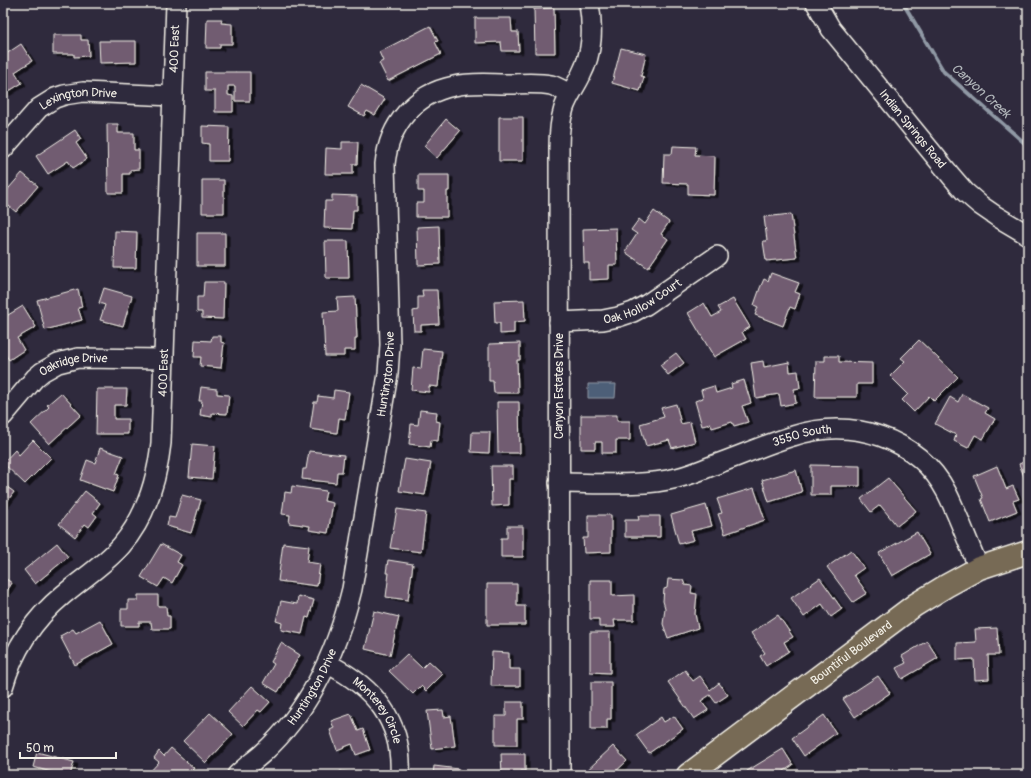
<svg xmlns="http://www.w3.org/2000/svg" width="1031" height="778" viewBox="0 0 1031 778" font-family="Pangolin,sans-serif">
	<defs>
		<filter id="shadow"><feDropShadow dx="4" dy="2.5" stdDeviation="0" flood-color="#0009"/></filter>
	</defs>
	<rect width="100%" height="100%" fill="#2f2a3d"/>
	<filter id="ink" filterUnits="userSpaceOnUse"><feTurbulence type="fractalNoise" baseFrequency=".025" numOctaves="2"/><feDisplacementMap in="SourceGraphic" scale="8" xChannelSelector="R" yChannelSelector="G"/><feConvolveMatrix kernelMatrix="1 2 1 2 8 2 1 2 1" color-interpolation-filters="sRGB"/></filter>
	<g filter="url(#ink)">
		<path fill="#4e5f78" stroke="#9099a5" d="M588,384H616L615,398H588Z"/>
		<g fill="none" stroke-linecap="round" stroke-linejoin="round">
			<path stroke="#9099a5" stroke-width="4" d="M903,3L944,72L1028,146"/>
		</g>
		<path fill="#715b71" stroke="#f4f1e8" filter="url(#shadow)" d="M554,8L555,53H535L534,9Z
			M475,18H511L512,32H518L519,51H502L501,42L475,43Z
			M207,19H222L221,23L232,24V44H220V48H206Z
			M430,26L438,41L435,42L441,54L388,81L379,63L383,61L379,52Z
			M53,35H81V40H88L89,56L74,57V54H53Z
			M99,41H136V62L100,63Z
			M21,44L32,61L15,72L22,83L6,93L3,88V56Z
			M621,48L646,54L641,76L644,77L640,91L612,83Z
			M205,72H250V101H235V86H228V95L233,96V112H215V91H205Z
			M361,85L385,99L375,115L367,111L364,116L348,107Z
			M499,117H523V161H499Z
			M446,119L460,131L437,158L424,146Z
			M107,124H118V133H134V150H139V169L130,170V174H123V193H108Z
			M202,126L229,127L228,161H209V144L202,143Z
			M75,130L81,139L76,143L87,159L73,168L68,161L48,174L36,156Z
			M342,142H358L357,164H353V174H325L326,148L342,149Z
			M673,146L696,147L695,155L715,156L714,195L688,194V184L663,183L664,154H672Z
			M22,173L38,186L16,212L3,201V195Z
			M418,175H449V191H447V217H416V203H424V191H418Z
			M202,180H224V213H202Z
			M332,195L357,196V210H353L352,229L324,228L325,201H332Z
			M654,211L669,222L661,234L668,239L648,268L625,252L637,234L631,230L639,219L645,224Z
			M791,214L797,258L766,261L763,241H767L764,217Z
			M439,226L440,264L418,265L417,227Z
			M616,228L617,265H609V279L589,280V263H584L583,229Z
			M115,231L137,232L136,268H114Z
			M197,233H225V266H197Z
			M325,241H348L349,278H326Z
			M771,273L799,283L795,292L800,294L795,309L790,307L783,326L755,315L758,307L754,305L760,288L764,279L768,281Z
			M204,282H224L223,319L202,318V312H197V297H203Z
			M104,288L132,296L123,326L100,320L105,305L99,303Z
			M78,289L82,307L78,308L82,320L45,330L37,300Z
			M422,290H437L439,324L421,325V331H414L413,311L418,310V297H423Z
			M355,297L357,338H355V350H344V356H325L323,312L338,311L337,298Z
			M733,299L750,327L742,332L746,339L714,357L688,313L704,303L712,317L721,312L718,307Z
			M524,300L525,321L514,322V333L500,334V323H495L494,301Z
			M23,306L36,327L17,338L24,350L9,360L3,351V318Z
			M212,336H221V342L224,343L221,368L200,366L201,357H194L195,340L211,341Z
			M919,340L958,377L934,401L929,396L914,412L902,400L908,394L890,376L905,361L901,358Z
			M520,343V360H517L518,393H494L493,381H489V344Z
			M423,349L442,351L438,387L429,386V392L411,390L413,368L421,369Z
			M676,353L684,363L668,375L660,365Z
			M825,356H839V362L872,363V384H857V397H815L816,361H825Z
			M763,361L764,367L789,362L790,372L798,371L800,388L794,389L796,403L781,406L779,394L756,398L751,363Z
			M744,380L751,403L742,406L748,422L734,426L732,422L712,428L711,424L702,426L695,401L703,398L701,390L714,386L716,393L732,388L731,384Z
			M201,387L217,389V394L229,395L227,414L212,413V417L200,415L202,401H199Z
			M97,389H127L126,405H114V419H128V434H96Z
			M334,390L349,392L345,419L339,418L337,433L310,429L314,402H317L318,396L333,398Z
			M61,393L81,415L49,444L31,424L49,407L47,405Z
			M962,394L988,408L985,413L995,419L983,439L975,435L968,448L954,441L956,435L935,424L950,397L958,402Z
			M497,402H519L520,453H498Z
			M676,404L681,424L690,422L695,442L672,448L669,440L646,446L640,424L664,417L661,408Z
			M420,410L437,412L436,421L440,422L438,441L431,440L430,447L409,444L411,424L418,425Z
			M581,415H617V421H630V440H616V453H602V442H595V449H581Z
			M472,432H490L489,453L471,452Z
			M33,440L51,458L25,484L3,463L15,450L19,455Z
			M192,444L215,446L212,479L189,477Z
			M100,448L123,456L116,474L119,475L113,492L80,480L87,460L95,463Z
			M309,451L344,455L342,472H337L336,483L302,479L303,469H306Z
			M405,459L431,463L425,495L399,491Z
			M1028,460V486L1019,464Z
			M811,465L860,466V486H831V495H811Z
			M491,466H513V479H509V505L492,506Z
			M997,466L1006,489L1013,486L1019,499L1013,501L1017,511L990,522L981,499L983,498L974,476Z
			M796,470L802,492L769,502L762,480Z
			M888,478L916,511L897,526L880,505L871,512L861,499Z
			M3,484L14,492L3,507Z
			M292,486L326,491L324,501L333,503L328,533L309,530L310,526L289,523L290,515L282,514L285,492L291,493Z
			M754,488L765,520L725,534L718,514L722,513L717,499Z
			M85,491L100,503L93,513L97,516L89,527L85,524L75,537L59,524Z
			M182,495L201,500L191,533L167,526L169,517L175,518Z
			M706,505L712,526L691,531L694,540L679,544L671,515Z
			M397,509L426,513L421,552L390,548Z
			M588,515H611V552L584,553L583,538H588Z
			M638,516H660V537H625V520H639Z
			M507,526H523V557H501V538H507Z
			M917,532L930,554L892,576L879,553Z
			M57,543L68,557L35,584L24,570Z
			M283,543L309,546L307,562L320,564L317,586L278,581Z
			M161,544L181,555L177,562L182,565L172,583L164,578L158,587L141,577Z
			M851,550L864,568L854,575L867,593L853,602L827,567Z
			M388,560L413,564L408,600L386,597L389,573H386Z
			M3,577L12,583L3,597Z
			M820,578L842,609L831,617L822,604L804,617L791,598Z
			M668,579L683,580L685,585L692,586L691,593L697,594L695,614L698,628L668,638L663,624L665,608L663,601L664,589L667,588Z
			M590,580H612V596L634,595V620H614L615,627H599V619H590Z
			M487,584H517V606H525V625H487Z
			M138,595H158V606H166L167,616H170V629H152L151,622H139V626H121V609H128V600H138Z
			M298,596L314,600L309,618L306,617L302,634L281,630L282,623L276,621L281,601L297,604Z
			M374,611L399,617L390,655L365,649Z
			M778,615L793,637L784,642L789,651L766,666L760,656L765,653L751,633Z
			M100,620L113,644L75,665L60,636L73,629L76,633Z
			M997,628L999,655H988L989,679L975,680L974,659L957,660V643L976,642L975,629Z
			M590,632H610V673L590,672Z
			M927,641L938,658L902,679L896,668L906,663L902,656Z
			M281,643L300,655L278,692L263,683L274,664L271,662Z
			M492,652L509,653V669H520V686H491Z
			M407,654L422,668L429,661L443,674L426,691L421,686L413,694L389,671Z
			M685,670L693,681L700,676L710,690L719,683L728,695L716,703L710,695L701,701L708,710L694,719L668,682Z
			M878,676L890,693L855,717L843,699Z
			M591,682H611V719H607V729H591Z
			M252,686L270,702L261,712L258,710L243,726L228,712Z
			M506,702H523V719H517V745H495V716H506Z
			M443,710L444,717L451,716L455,746L432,749L427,711Z
			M210,713L233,734L206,763L183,741Z
			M351,714L358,731L363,729L370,750L356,755L352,744L337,750L330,730L334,728L331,721Z
			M824,715L836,733L804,756L792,738Z
			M674,716L683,729L649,753L636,735L661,717L664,722Z
			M613,746L627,761L612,775H582Z
			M171,748L194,768L188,775H147L159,762L154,758L159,751L164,756Z
			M783,749L793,765L778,775H750L747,771Z
			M37,752L74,762L70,775H62L33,767Z
			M501,754H525V771H521V775H502Z
			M434,766L459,769V775H433Z
			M340,771L359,774V775H339Z"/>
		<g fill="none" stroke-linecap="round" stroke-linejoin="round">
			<g stroke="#f4f1e8" stroke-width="22">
				<g id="minor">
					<path id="s1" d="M816,3L831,29L952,177L965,192L980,205L996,216L1028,235"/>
					<path id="s2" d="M3,149L39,108L55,98L64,95L83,92L173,96"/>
					<path id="s3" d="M559,322L603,320L618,317L633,312L646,305L717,256"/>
					<path id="s4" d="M3,416L35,378L42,372L58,363L78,358L164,359"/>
					<path id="s5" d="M559,483C596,483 642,487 677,478C690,475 702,470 714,465C740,456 766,444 793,436C851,417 918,437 947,493C959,517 968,543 979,568"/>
					<path id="s6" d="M328,664C374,687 403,721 400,775"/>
					<path id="s7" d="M3,687C13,651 34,619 63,595C83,578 104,565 121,546C146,517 157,480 161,443L176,3"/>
					<path id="s8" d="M237,775C245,767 254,761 263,753C310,710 337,651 352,589L388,374L390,345L385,164C389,125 414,94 454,86C471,82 489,84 506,84C520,84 537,82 551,85C558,87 564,91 570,94"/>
					<path d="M560,775L559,148C559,134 560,121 564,108C568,96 576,86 581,75C593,52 593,28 589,3"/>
				</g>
			</g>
			<g stroke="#f4f1e8" stroke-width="25">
				<g id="major">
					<path id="s9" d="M688,775L915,605L946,586L979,568L1028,552"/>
				</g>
			</g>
			<use href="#minor" stroke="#2f2a3d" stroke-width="19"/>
			<use href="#major" stroke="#776a54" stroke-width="22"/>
		</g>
	</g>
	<g text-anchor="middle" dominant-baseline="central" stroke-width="3.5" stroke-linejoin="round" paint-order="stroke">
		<g font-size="12" fill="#f4f1e8" stroke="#2f2a3d">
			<text stroke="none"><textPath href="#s7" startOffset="694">400 East</textPath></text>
			<text stroke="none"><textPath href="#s2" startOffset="96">Lexington Drive</textPath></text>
			<text stroke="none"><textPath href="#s1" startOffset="159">Indian Springs Road</textPath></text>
			<text stroke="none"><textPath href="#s3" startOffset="88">Oak Hollow Court</textPath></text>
			<text stroke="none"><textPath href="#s4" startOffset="92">Oakridge Drive</textPath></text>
			<text stroke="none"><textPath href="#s7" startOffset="370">400 East</textPath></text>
			<text stroke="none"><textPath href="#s8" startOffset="441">Huntington Drive</textPath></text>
			<text transform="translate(559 386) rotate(-90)">Canyon Estates Drive</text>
			<text stroke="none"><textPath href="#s5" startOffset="251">3550 South</textPath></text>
			<text stroke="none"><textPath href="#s9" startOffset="204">Bountiful Boulevard</textPath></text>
			<text stroke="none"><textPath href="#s8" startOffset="117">Huntington Drive</textPath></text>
			<text stroke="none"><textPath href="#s6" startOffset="70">Monterey Circle</textPath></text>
		</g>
		<g font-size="13" font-style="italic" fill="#b2b7bb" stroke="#2f2a3d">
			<text transform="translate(981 91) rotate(42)">Canyon Creek</text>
		</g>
	</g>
	<rect width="1031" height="778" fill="none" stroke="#2f2a3d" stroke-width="16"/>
	<rect x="8" y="8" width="1015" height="762" fill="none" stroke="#f4f1e8" stroke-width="1.5" filter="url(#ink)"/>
	<path d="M20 752v6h96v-6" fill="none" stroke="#f4f1e8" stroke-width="2"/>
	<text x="26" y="752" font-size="12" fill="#f4f1e8" stroke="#2f2a3d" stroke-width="3" paint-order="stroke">50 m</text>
</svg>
